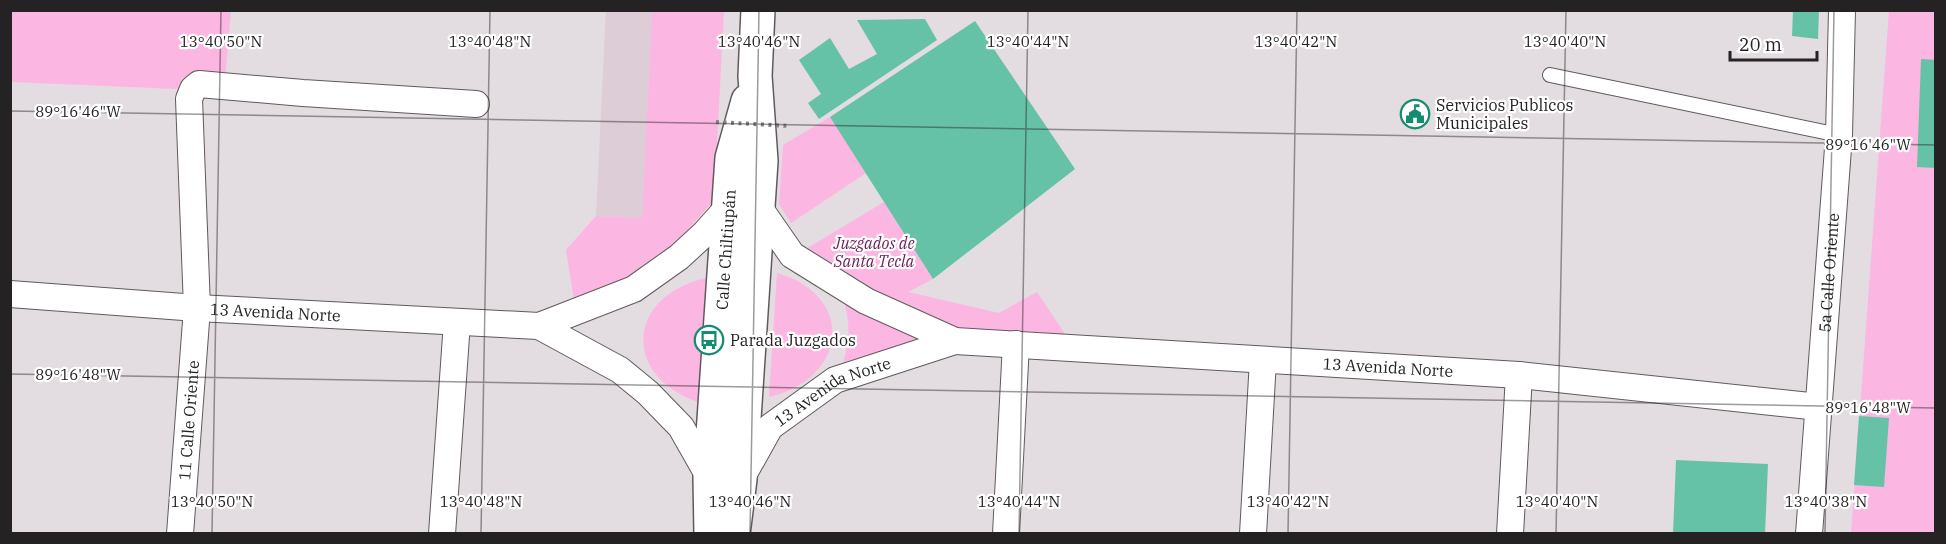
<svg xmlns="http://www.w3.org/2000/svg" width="1946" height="544" viewBox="0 0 1946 544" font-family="'IBM Plex Serif',serif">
	<rect width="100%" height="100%" fill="#e3dce0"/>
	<path fill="#dccdd6" d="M606,11H652L642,218L596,216Z"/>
	<path fill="#fbb6e2" d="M11,11H231L224,91L11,82Z
		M652,11H724L714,200L677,242L626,281L574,300L566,250L596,216L642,218Z
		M1889,11H1935V533L1851,534Z
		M830,117L866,173L791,223L779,204L783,145Z
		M884,202L933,279L908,292L999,313L1037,292L1071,343L955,334L868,295L806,249Z
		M777,273C858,297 846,379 769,397Z
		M706,278L698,402C620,374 628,296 706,278Z
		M845,305L931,339L843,362C850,343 850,325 845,305Z"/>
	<path fill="#66c2a6" d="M1793,10H1819L1818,39L1792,36Z
		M925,19L937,40L819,119L808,103L821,94L799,60L830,38L849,69L877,54L857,20Z
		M975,21L1075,169L933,279L830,117Z
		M1921,59L1936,60V168L1917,167Z
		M1859,416L1889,418L1884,487L1854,485Z
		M1676,460L1768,464L1765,534H1673Z"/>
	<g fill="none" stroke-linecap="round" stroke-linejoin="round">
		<g stroke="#605a5e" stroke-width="16">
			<path id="service" d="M1550,75L1839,135"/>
		</g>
		<g stroke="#605a5e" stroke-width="28">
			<g id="minor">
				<path id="s1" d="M758,206L792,255L866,301L955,341L1519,375L1819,407"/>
				<path id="s2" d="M10,294L197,308L539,326L634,289L679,257L705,233L730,205"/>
				<path d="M539,326L620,370L648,393L681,427L710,478"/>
				<path id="s3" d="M742,477L770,427L835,380L955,341"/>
				<path id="s4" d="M180,534L197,308L189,99L193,89L199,84L303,93L476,104"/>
				<path d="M442,534L457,322"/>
				<path d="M1006,534L1016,344"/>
				<path d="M1253,534L1263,360"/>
				<path d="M1510,534L1519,375"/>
				<path id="s5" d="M1809,534L1839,135L1842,10"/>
			</g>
		</g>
		<g stroke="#605a5e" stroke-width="36">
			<g id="secondary">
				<path id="s6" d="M711,534L710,478L732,158L748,101"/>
				<path d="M733,534L740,479L761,161L755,76L758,10"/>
			</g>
		</g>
		<use href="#service" stroke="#fff" stroke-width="14"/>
		<use href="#minor" stroke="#fff" stroke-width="26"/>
		<use href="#secondary" stroke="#fff" stroke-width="33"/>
		<path stroke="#858083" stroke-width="4" stroke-dasharray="3 4.5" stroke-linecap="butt" d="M716,122L790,126"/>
	</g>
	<path fill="none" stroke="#242223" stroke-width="1.5" stroke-opacity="0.45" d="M10,111L1936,145M10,374L1936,408M212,534L221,10M481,534L490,10M750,534L759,10M1019,534L1028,10M1288,534L1297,10M1556,534L1566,10M1825,534L1834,10"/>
	<defs>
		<g id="civic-ring" transform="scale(1.5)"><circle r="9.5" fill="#fff" stroke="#128d70" stroke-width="1.5"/><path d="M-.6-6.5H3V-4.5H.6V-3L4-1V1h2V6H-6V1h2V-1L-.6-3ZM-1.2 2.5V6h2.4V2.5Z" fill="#128d70"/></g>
		<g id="bus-ring" transform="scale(1.5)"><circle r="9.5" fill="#fff" stroke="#128d70" stroke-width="1.5"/><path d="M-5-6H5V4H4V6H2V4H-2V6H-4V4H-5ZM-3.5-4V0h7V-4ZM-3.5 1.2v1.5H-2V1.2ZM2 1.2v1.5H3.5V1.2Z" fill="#128d70"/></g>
	</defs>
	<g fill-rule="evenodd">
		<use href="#civic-ring" x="1415" y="114"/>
		<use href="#bus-ring" x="709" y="340"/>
	</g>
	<g text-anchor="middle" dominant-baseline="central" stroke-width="4.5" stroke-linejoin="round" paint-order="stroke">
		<g font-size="16" fill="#242223" stroke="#fff" text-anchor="start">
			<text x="1436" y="105">Servicios Publicos<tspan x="1436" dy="18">Municipales</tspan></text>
			<text x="730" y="340">Parada Juzgados</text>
		</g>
		<g font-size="16" font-style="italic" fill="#6c1e57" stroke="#fff">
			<text x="874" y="243">Juzgados de<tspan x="874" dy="18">Santa Tecla</tspan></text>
		</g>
		<g font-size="16" fill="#242223" stroke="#fff">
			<text stroke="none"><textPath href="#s6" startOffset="285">Calle Chiltiupán</textPath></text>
			<text stroke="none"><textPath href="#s5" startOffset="262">5a Calle Oriente</textPath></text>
			<text stroke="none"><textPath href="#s2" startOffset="266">13 Avenida Norte</textPath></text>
			<text stroke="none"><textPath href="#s1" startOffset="678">13 Avenida Norte</textPath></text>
			<text stroke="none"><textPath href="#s3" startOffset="130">13 Avenida Norte</textPath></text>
			<text stroke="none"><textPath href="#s4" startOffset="114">11 Calle Oriente</textPath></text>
		</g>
	</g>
	<g font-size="15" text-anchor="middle" fill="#242223" stroke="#fff" stroke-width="4.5" stroke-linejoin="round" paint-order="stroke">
		<text x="221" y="47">13°40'50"N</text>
		<text x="490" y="47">13°40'48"N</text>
		<text x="759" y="47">13°40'46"N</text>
		<text x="1028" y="47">13°40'44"N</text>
		<text x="1296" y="47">13°40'42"N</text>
		<text x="1565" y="47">13°40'40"N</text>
		<text x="78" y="117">89°16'46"W</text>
		<text x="1868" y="150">89°16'46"W</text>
		<text x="78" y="380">89°16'48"W</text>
		<text x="1868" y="413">89°16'48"W</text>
		<text x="212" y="507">13°40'50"N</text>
		<text x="481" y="507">13°40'48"N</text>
		<text x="750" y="507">13°40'46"N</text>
		<text x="1019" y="507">13°40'44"N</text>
		<text x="1288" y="507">13°40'42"N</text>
		<text x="1557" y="507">13°40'40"N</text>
		<text x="1826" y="507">13°40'38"N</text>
	</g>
	<rect width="1946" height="544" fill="none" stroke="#242223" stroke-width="24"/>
	<path d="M1730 51v9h87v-9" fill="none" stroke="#242223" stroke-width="3"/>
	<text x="1739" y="51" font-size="18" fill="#242223" stroke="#ffffff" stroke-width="4.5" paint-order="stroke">20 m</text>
</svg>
